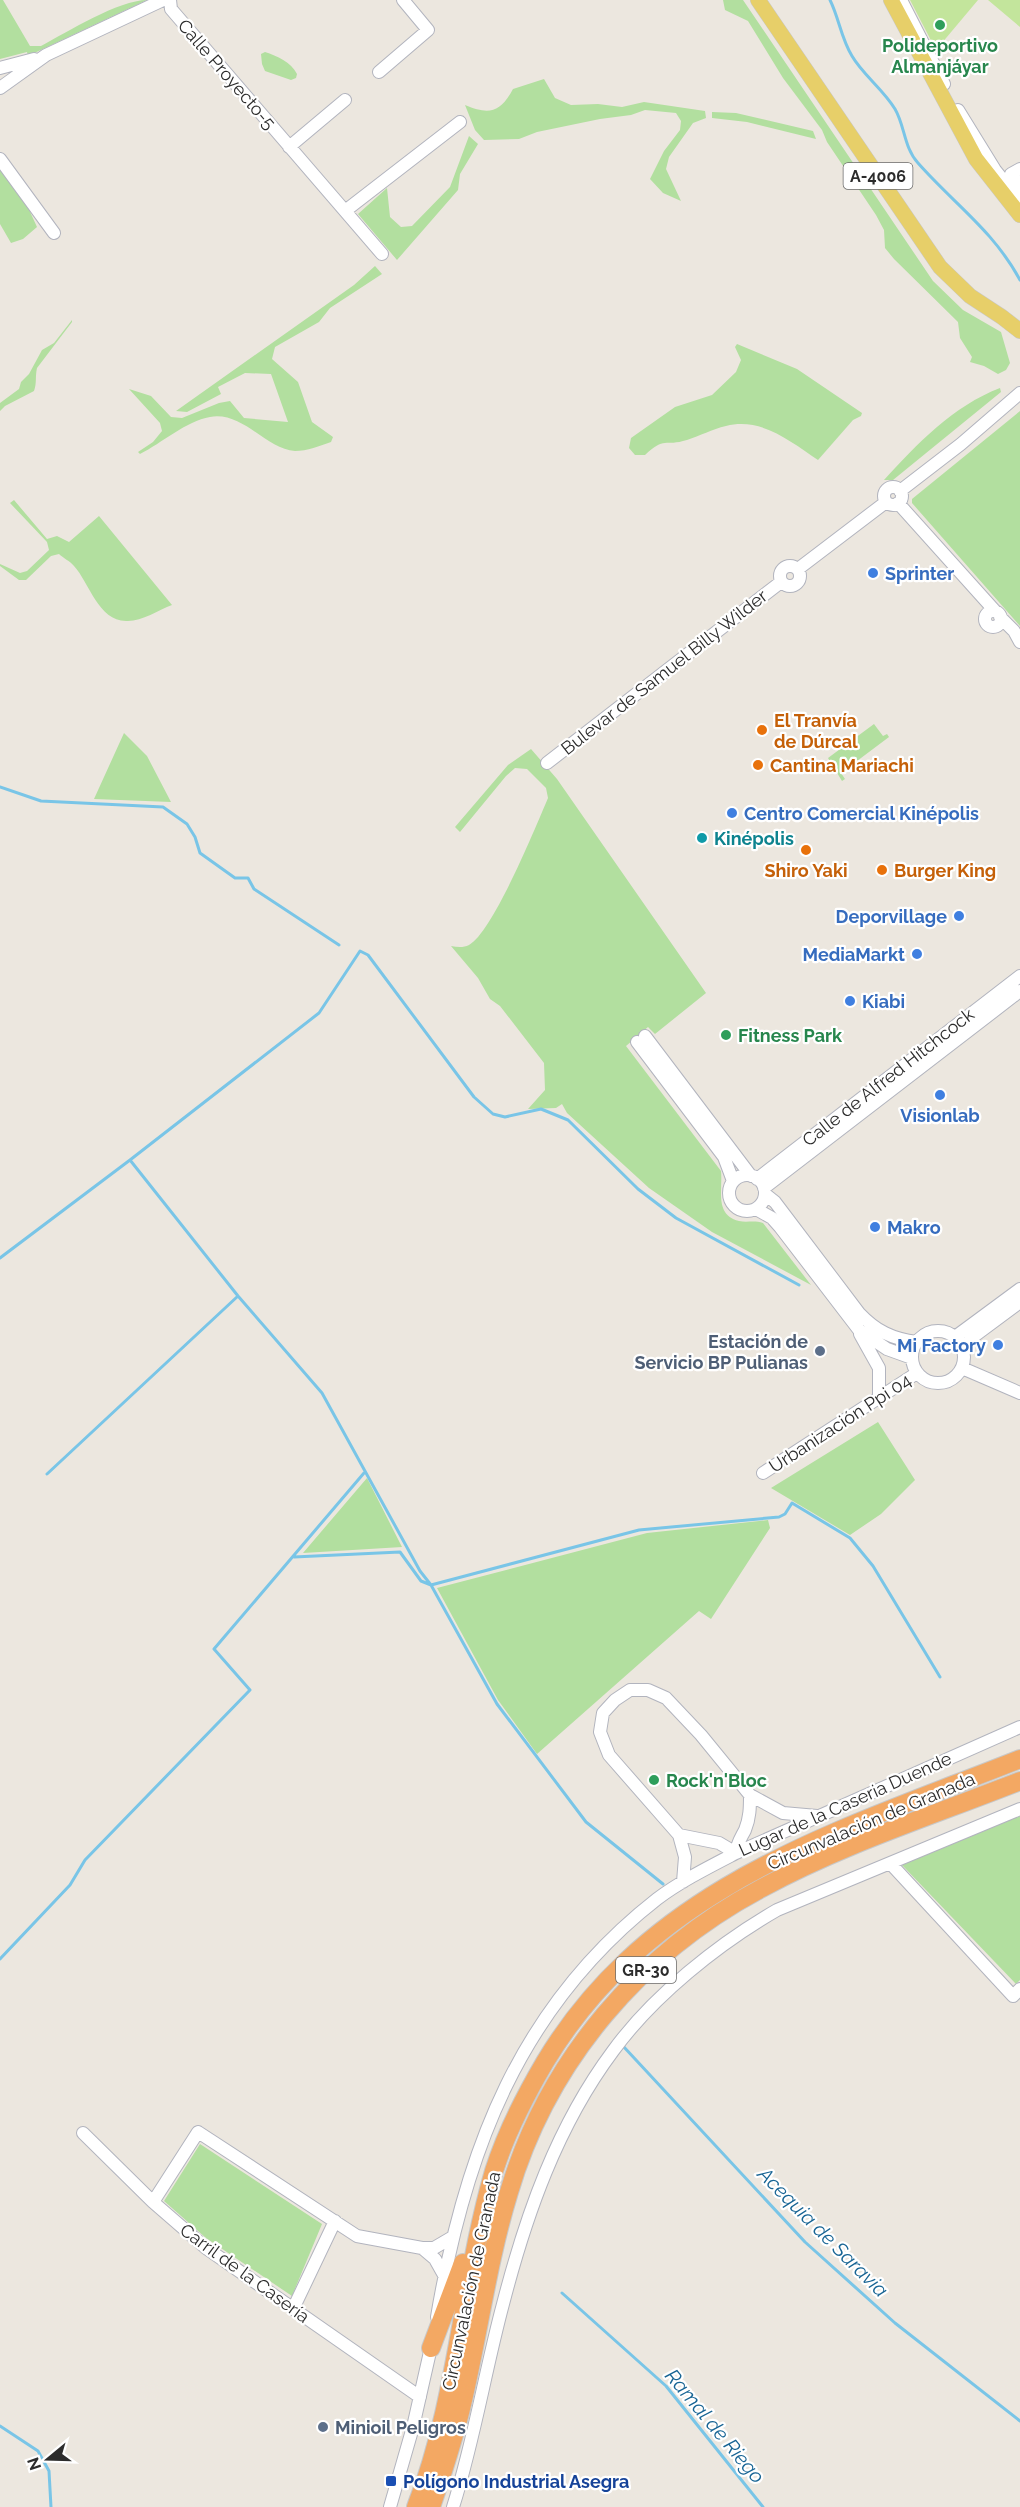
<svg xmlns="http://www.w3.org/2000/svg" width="1020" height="2507" viewBox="0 0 1020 2507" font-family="Raleway,sans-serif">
	<rect width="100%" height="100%" fill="#ece7df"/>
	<path fill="#b2df9f" d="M0,0H3L30,46H41C67,32 119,0 147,0L28,56L27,52L0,59Z
		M723,0H743L933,281L963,310L1001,332L1010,363L1006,370L998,374L984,366L970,362L972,357L960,338L958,322L894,259L885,248L884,230L876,215L827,142L822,130L783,78L748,21L725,10Z
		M265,52C277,56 291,62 297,74L296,78L291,80L265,71L262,64L261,54Z
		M544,79L555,98L571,105L598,104L622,107L644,102L705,111L706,118L693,123L669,157L666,169L681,201L663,193L650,179L664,151L680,130L681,121L676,113L645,110L631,115L600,119L537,132L519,139L484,140L475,130L465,105C489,115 500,113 513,89Z
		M712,112L736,113L813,131L816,139L747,122L712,118Z
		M469,136L478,144L460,174L458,190L397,260L358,214L387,188L390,217L401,227L412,226L450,187Z
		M0,166L26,203L37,227L23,239L11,243L0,224Z
		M375,266L382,274L330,308L319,322L275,347L272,359L298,382L312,422L333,437L331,442C320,446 307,451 295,451C267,450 243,411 210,417C186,421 162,443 140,454L138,452L153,442L162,431L160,423L129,389L151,396L171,417L182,418L219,403L230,401L244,418L288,422L271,374L245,373L218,387L221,394L187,412L176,411L354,285Z
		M72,320V322L37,368C35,377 37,383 34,391L5,406L0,411V403L19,389L21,382L29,374L42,350L54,343Z
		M737,344L797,369L862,413L861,416L853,420L818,460C790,441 761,417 726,426C712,429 700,436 687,440C664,447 665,436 645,455H635L629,448L631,438L675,407L712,395L736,372L741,360L735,347Z
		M1000,388L1001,392L893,480H884C917,444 953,406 1000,388Z
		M1020,411V626L912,503V499Z
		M14,500L47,539L57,536L69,542L99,516L172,605C159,610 142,621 128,621C99,623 89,582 74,566C70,561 63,558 59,554L51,556L26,580H19L0,566V564L20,573L27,571L49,550L47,542L10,503Z
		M874,724L883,736L887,734L889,737L841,773L845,779L842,781L828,758Z
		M124,733L147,756L171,802L94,799Z
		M531,749L557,779L706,993L655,1034L648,1027L626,1046L721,1171C723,1189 714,1215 739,1221C747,1223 754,1220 763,1223L811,1285L712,1232L649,1188L567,1113L562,1104L556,1108L528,1109L545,1090L544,1063L500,1006L490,999L478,978L451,946C457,947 463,948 469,945C493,932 536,826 548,798L546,788L527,769L515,768L506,776L460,832L455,827L508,765Z
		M878,1422L915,1480L881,1514L850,1535L771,1488Z
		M367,1478L402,1547L303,1553Z
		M768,1520L770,1528L711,1619L699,1611L537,1754L498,1700L437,1588L647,1533Z
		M1020,1816V1980L1016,1984L902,1865Z
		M200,2144L322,2224L292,2296L206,2238L164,2201Z"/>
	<path fill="#c3e59c" d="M910,0H978L936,50Z
		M988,0H1020V27Z"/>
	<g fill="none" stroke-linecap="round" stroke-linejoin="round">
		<path stroke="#79c5e7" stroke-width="3" d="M830,0C839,18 841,38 852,56C863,75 883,89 895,109C905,126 904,148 918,163C954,204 993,230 1020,280
			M0,787L41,801L163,807L187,824L195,837L200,853L235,878H248L254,889L339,945
			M0,1258L130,1160
			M47,1474L238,1296
			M294,1557L400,1552L421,1581L431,1585L639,1530L779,1517L785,1514L792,1503L850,1538L873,1566L940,1677
			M663,1884L586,1822L497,1704L431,1585L420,1571L322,1393L238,1296L130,1160L319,1013L360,951L368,955L474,1097L493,1114L505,1117L541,1109L568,1120L638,1189L676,1218L799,1285
			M0,1959L70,1885L85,1860L250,1690L214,1649L364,1473
			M623,2046L805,2242L895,2323L1020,2421
			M562,2293L666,2386L763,2507
			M0,2426L38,2451L49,2471L51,2507"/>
		<g stroke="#b2b4be" stroke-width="14">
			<path id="minor" d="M170,0L171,9L382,254
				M901,0L944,84
				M0,68L34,59
				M379,72L428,30L403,0
				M0,88L46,55L163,0
				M958,110L995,170L1020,201
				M289,147L345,100
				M0,159L54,233
				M1020,169L1011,174L1020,186
				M345,211L460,122
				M884 496a9 9 0 1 1 18 0a9 9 0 1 1-18 0Z
				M900,491L961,444L1020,393
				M898,503L995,611
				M780 576a10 10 0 1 1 20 0a10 10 0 1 1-20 0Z
				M798,569L886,502
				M985 619a8 8 0 1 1 16 0a8 8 0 1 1-16 0Z
				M1000,617L1014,631L1020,642
				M547,763L781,582
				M645,1036L751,1176
				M637,1042L724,1157L733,1181
				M729 1193a18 18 0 1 1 36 0a18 18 0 1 1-36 0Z
				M757,1179L1020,976
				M764,1188L1020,991
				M765,1194L775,1202L859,1313C876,1331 892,1339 917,1342
				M756,1209L772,1218L780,1227L859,1330L887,1349L912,1358
				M912 1357a26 26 0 1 1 52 0a26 26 0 1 1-52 0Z
				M860,1334L879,1368V1396
				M955,1337L1020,1289
				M963,1348L973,1337L1020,1302
				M962,1368L1020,1393
				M763,1473L917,1373
				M679,1835L719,1843L736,1853C737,1843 741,1838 745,1830C750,1818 750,1807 750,1795
				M890,1863L1013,1996L1020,1989
				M683,1882L685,1857L679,1835L609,1755L600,1732L603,1713L615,1700L630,1690H648L666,1698L701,1735L750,1795L783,1813L817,1816
				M83,2133L153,2202L206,2248L420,2397
				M153,2202L198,2132L357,2236L422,2248H434L451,2238
				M422,2248L435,2259L444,2275
				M293,2309L335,2221
				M437,2317C465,2151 520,2006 657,1899C681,1881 709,1867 736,1853L1020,1727
				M390,2507L413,2427L432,2343
				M453,2507C474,2441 485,2371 503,2304C526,2215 557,2126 613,2051C653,1996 718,1944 777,1910L1020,1809"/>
		</g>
		<g stroke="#c8c8c8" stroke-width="16">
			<path id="major" d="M758,0L940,267L970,296L1002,317L1020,331
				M891,0L976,159L1020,215"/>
		</g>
		<g stroke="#c8c8c8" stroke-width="20">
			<path id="highway" d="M431,2348L463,2263
				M416,2507C458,2400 462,2281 494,2171C506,2133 525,2096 545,2062C652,1884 839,1831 1020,1759
				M431,2507C443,2472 455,2436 463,2400C479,2331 488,2260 509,2192C548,2060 641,1952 762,1888C843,1844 934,1815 1020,1781"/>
		</g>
		<use href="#minor" stroke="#fff" stroke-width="12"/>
		<use href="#major" stroke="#e7cf69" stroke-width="15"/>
		<use href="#highway" stroke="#f3a863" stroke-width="18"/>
	</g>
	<g fill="#2e9e5b" stroke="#fff" stroke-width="2">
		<circle cx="940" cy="25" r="6"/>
		<circle cx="726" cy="1035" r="6"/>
		<circle cx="654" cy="1780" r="6"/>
	</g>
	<g fill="#3f7fe0" stroke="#fff" stroke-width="2">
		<circle cx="873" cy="573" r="6"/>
		<circle cx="732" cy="813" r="6"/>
		<circle cx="959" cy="916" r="6"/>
		<circle cx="917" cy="954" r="6"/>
		<circle cx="850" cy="1001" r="6"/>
		<circle cx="940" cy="1095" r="6"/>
		<circle cx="875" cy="1227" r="6"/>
		<circle cx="998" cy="1345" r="6"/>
	</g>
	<g fill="#e8710a" stroke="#fff" stroke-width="2">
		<circle cx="762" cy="730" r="6"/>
		<circle cx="758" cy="765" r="6"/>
		<circle cx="806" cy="850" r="6"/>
		<circle cx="882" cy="870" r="6"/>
	</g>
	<circle fill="#0f9aa8" stroke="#fff" stroke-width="2" cx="702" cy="838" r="6"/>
	<g fill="#5c6f8a" stroke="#fff" stroke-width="2">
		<circle cx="820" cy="1351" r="6"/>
		<circle cx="323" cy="2427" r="6"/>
	</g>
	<rect fill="#1a4fb4" stroke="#fff" stroke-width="2" x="385" y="2475" width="12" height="12" rx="3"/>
	<g text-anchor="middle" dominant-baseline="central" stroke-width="4.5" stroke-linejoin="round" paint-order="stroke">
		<g fill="#fff" stroke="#6b6b6b" stroke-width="1.5">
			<rect x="843.5" y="163" width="69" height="26" rx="4.5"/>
			<rect x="616" y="1957" width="60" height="26" rx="4.5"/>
		</g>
		<g font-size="16" font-weight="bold" fill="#2c2c2c">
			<text x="878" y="176">A-4006</text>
			<text x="646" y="1970">GR-30</text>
		</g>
		<g font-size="18" font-weight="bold" fill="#27864d" stroke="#fff" text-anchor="start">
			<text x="940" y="45" text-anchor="middle">Polideportivo<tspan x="940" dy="21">Almanjáyar</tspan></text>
			<text x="738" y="1035">Fitness Park</text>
			<text x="666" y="1780">Rock'n'Bloc</text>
		</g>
		<g font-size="18" fill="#2c2c2c" stroke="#fff">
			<text transform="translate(227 74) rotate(49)">Calle Proyecto-5</text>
			<text transform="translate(664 672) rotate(-38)">Bulevar de Samuel Billy Wilder</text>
			<text transform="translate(888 1077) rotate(-38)">Calle de Alfred Hitchcock</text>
			<text transform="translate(840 1423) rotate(-33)">Urbanización Ppi 04</text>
			<text transform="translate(845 1804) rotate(-24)">Lugar de la Caseria Duende</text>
			<text transform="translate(871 1821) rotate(-23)">Circunvalación de Granada</text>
			<text transform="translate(245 2273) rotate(36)">Carril de la Casería</text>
			<text transform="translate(471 2281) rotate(-78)">Circunvalación de Granada</text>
		</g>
		<g font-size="18" font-weight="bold" fill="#366cbe" stroke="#fff" text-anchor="start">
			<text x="885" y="573">Sprinter</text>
			<text x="744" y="813">Centro Comercial Kinépolis</text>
			<text x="947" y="916" text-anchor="end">Deporvillage</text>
			<text x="905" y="954" text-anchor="end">MediaMarkt</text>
			<text x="862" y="1001">Kiabi</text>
			<text x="940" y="1115" text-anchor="middle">Visionlab</text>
			<text x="887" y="1227">Makro</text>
			<text x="986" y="1345" text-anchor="end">Mi Factory</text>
		</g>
		<g font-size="18" font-weight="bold" fill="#c56008" stroke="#fff" text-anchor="start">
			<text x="774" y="720">El Tranvía<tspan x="774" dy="21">de Dúrcal</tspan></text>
			<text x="770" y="765">Cantina Mariachi</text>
			<text x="806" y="870" text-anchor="middle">Shiro Yaki</text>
			<text x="894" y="870">Burger King</text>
		</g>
		<g font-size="18" font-weight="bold" fill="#0d838f" stroke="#fff" text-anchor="start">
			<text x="714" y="838">Kinépolis</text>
		</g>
		<g font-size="18" font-weight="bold" fill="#4e5e75" stroke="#fff" text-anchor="end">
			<text x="808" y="1341">Estación de<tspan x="808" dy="21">Servicio BP Pulianas</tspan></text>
			<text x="335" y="2427" text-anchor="start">Minioil Peligros</text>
		</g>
		<g font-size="18" font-weight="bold" fill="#164399" stroke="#fff" text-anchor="start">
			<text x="403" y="2481">Polígono Industrial Asegra</text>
		</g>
		<g font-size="20" font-style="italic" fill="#176494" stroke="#fff">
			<text transform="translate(823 2232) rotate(45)">Acequia de Saravia</text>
			<text transform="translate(715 2426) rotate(50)">Ramal de Riego</text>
		</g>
	</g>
	<g transform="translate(48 2459) rotate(251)" stroke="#ffffff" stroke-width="4.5" paint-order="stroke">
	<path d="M0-4.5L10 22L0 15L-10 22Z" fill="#2c2c2c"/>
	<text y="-9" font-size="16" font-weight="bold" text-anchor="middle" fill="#2c2c2c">N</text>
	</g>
</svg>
